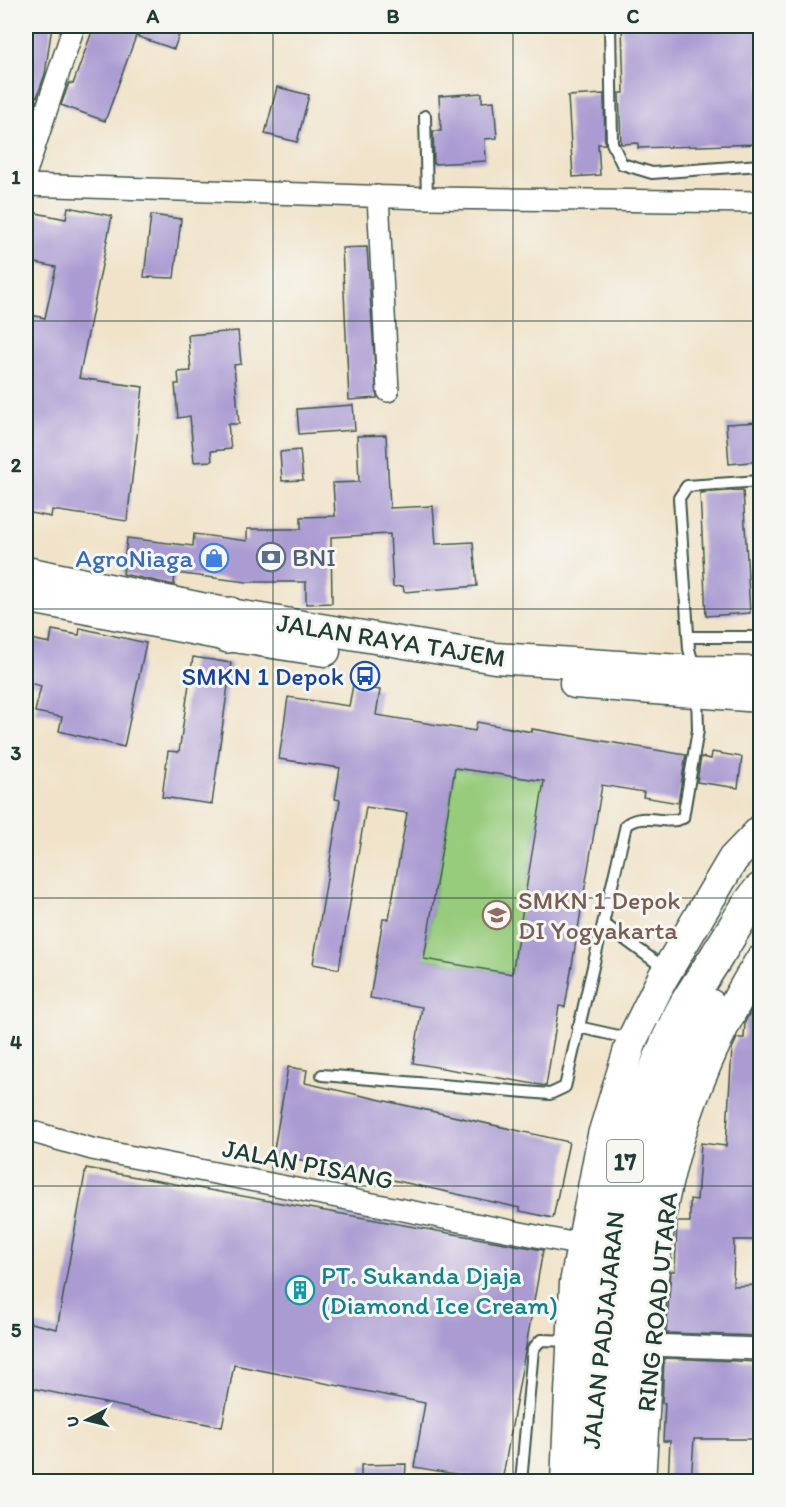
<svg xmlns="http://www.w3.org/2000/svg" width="786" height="1507" viewBox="0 0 786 1507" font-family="Itim,sans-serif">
	<rect width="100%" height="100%" fill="#f6f6f2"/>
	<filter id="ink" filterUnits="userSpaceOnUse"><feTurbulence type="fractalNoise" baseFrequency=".0167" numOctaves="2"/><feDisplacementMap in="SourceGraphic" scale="12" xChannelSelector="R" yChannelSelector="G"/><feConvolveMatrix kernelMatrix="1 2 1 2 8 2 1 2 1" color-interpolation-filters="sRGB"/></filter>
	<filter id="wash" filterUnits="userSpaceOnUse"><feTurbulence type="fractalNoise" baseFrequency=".008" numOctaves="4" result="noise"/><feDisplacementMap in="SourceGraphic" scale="24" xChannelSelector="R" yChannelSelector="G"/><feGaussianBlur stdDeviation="1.35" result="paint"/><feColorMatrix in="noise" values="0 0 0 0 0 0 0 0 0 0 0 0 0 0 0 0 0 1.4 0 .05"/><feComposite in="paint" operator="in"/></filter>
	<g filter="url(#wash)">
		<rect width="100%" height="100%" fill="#f0e3c9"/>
		<path fill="#97cc7d" stroke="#5b8458" stroke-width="1.5" d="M455,768L544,781L512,974L384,952L426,949Z"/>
		<g id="blocks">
			<path fill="#aa9bd2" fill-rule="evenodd" d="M26,26H52L45,74L37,97L26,92Z
				M94,26H170L181,29L174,49L136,36L105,121L61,105L69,83L73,84Z
				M622,26H760V144L638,148V143L621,144L619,93H624Z
				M277,87L309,95L297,142L265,134Z
				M482,93V102L494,101L497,138L485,139L486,161L434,164L433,131H441L439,96Z
				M604,94L605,144H598L600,175L573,177L568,96Z
				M68,207L112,216L79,378L143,387L127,521L52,510L51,517L26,512V314L45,318L56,267L26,261V211L66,219Z
				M151,215L181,219L174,278L144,277Z
				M367,247L377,398L349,400L342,248Z
				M238,331L241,364L234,365L239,424H228L231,449L211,451L212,461L194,462L190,416L178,418L175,384H179L178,372L191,371L188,335Z
				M353,405L355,430L299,434L297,409Z
				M759,422L760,461L729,464L726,424Z
				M386,435L390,508L433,506L436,544L473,542L477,586L404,592L403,586L393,587L390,534L331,537L332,603L306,604V582H247L175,573L174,585L123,574L127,538L193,546L194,534L247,541V529H301V517L335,516L333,483L359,482L357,436Z
				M300,450L303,480L282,481L280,452Z
				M743,490L750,613L706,616L700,493Z
				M80,628L146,643L124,747L59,731L62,717L35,712L41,686L26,682V638L50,643L52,630L79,635Z
				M193,657L231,663L212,804L162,797L168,751L179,752Z
				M353,685L380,690L376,715L475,731L477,722L532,732V729L686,755L678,803L643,797L644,792L602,785L565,1007L559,1006L546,1086L413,1063L422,1007L370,998L383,919H389L407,813L366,807L339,969L313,964L340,800L335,799L340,768L279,759L288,697L349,706ZM455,768L544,781L512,974L424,959Z
				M712,752L742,757L738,788L697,782L701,757L711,759Z
				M754,1005H760L758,1224H756V1240H734L733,1286L760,1285V1336L666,1333L671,1271H675L677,1222H690V1199L697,1200L701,1143L726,1146L732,1049L737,1038H744L745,1022Z
				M288,1067L307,1070L305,1083L569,1142L553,1218L520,1211V1208L292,1158L290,1170L271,1167Z
				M86,1168L543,1250L502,1482L414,1467L425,1403L234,1365L222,1427L26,1387V1322L57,1329Z
				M664,1358L760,1362V1439H694L691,1482H668L670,1441H663L665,1403H662Z
				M406,1464L405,1482H361V1465Z"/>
		</g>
	</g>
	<g filter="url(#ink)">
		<use href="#blocks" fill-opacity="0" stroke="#3e564a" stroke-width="1.5"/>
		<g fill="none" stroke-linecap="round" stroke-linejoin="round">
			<g stroke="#3e564a" stroke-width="14">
				<path id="lane" d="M610,26L612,143L622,164L652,173L760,165
					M425,116L427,198
					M757,481L760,509
					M689,637H760
					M694,667L689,649L679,498L687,486L760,481
					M604,924L664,968
					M578,1027L632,1039
					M322,1075L550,1094L565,1087L626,825C643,811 664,826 683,818L698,730L697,694
					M521,1482L533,1349L541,1340L571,1341"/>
			</g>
			<g stroke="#3e564a" stroke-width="24">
				<path id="street" d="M26,172L74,26
					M26,185L427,198L760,202
					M378,196L388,391
					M26,1130L92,1149L582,1245
					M649,1345L760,1349"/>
			</g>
			<g stroke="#3e564a" stroke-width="33">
				<path id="secondary" d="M26,572L230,614L495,658L696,671L760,672
					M26,597L228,636L325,651
					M575,683L760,697
					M566,1482L575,1283L603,1135L632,1040L662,979L733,859L760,831
					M640,1482C646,1393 647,1302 661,1214C676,1126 713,1036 760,961"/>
			</g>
			<g stroke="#3e564a" stroke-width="36">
				<path id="primary" d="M228,636L230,614"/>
			</g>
			<g stroke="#3e564a" stroke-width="36">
				<path id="highway" d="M587,1482C601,1315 604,1160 684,1008C694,990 707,972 718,954C732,933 744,909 760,890
					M616,1482C626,1338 628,1210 682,1073C690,1051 697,1027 710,1006"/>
			</g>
			<use href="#lane" stroke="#fff" stroke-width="10"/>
			<use href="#street" stroke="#fff" stroke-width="21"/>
			<use href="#secondary" stroke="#fff" stroke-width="30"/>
			<use href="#primary" stroke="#fff" stroke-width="33"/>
			<use href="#highway" stroke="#fff" stroke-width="33"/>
		</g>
	</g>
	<path fill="none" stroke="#1f3d34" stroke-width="1.5" stroke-opacity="0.55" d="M273,26V1482M513,26V1482M26,321H760M26,609H760M26,898H760M26,1186H760"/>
	<defs>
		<g id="bank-ring" transform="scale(1.5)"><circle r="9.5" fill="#f6f6f2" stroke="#5c6f8a" stroke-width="1.5"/><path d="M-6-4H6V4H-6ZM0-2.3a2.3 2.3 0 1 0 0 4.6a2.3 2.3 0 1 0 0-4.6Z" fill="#5c6f8a"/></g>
		<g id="shop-ring" transform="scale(1.5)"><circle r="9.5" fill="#f6f6f2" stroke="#3f7fe0" stroke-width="1.5"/><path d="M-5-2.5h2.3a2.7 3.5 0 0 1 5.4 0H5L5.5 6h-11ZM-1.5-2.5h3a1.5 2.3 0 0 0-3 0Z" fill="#3f7fe0"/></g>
		<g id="bus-ring" transform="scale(1.5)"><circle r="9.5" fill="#f6f6f2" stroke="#1a4fb4" stroke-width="1.5"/><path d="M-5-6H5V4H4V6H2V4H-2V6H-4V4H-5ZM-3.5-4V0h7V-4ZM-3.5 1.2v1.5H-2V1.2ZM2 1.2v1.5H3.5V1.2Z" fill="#1a4fb4"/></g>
		<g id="school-ring" transform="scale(1.5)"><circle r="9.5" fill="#f6f6f2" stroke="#8d6e63" stroke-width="1.5"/><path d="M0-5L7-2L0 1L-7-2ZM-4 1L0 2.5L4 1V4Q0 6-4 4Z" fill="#8d6e63"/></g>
		<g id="building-ring" transform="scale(1.5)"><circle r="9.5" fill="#f6f6f2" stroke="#0f9aa8" stroke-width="1.5"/><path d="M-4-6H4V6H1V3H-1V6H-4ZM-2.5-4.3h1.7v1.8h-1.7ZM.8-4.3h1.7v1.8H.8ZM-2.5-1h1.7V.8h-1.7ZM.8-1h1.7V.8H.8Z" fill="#0f9aa8"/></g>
	</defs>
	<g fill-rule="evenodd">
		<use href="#bank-ring" x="271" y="557"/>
		<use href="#shop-ring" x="214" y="558"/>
		<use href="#bus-ring" x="365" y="676"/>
		<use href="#school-ring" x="497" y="915"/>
		<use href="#building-ring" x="300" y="1290"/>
	</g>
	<g text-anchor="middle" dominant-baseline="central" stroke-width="6" stroke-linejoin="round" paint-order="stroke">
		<rect fill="#f6f6f2" stroke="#60746d" stroke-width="1.5" x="607" y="1140" width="36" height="42" rx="4.5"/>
		<g font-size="24" font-weight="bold" fill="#1f3d34">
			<text x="625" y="1161">17</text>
		</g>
		<g font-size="26" fill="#4e5e75" stroke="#f6f6f2" text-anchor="start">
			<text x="292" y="557">BNI</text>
		</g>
		<g font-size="26" fill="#366cbe" stroke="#f6f6f2" text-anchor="end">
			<text x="193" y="558">AgroNiaga</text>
		</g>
		<g font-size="26" fill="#1f3d34" stroke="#f6f6f2">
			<text transform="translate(391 640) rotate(9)">JALAN RAYA TAJEM</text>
			<text transform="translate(308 1164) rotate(11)">JALAN PISANG</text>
			<text transform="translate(657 1302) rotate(-84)">RING ROAD UTARA</text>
			<text transform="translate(603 1330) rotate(-84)">JALAN PADJAJARAN</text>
		</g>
		<g font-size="26" fill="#164399" stroke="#f6f6f2" text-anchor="end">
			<text x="344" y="676">SMKN 1 Depok</text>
		</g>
		<g font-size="26" fill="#785e54" stroke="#f6f6f2" text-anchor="start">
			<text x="518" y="900">SMKN 1 Depok<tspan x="518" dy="30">DI Yogyakarta</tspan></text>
		</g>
		<g font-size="26" fill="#0d838f" stroke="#f6f6f2" text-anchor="start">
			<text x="321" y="1275">PT. Sukanda Djaja<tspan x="321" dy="30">(Diamond Ice Cream)</tspan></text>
		</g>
	</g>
	<rect width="786" height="1507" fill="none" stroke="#f6f6f2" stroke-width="66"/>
	<g transform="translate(87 1420) rotate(263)" stroke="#f6f6f2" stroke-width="4.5" paint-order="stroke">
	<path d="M0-4.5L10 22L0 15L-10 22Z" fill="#1f3d34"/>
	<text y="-9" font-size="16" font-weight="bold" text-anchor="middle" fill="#1f3d34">U</text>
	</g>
	<rect x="33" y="33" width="720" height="1441" fill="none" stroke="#1f3d34" stroke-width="2"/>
	<g font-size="20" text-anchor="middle" font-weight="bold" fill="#1f3d34">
		<text x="153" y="23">A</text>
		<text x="393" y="23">B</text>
		<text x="633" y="23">C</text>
		<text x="16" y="184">1</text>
		<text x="16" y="472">2</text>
		<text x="16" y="760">3</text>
		<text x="16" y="1049">4</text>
		<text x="16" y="1337">5</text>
	</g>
</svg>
